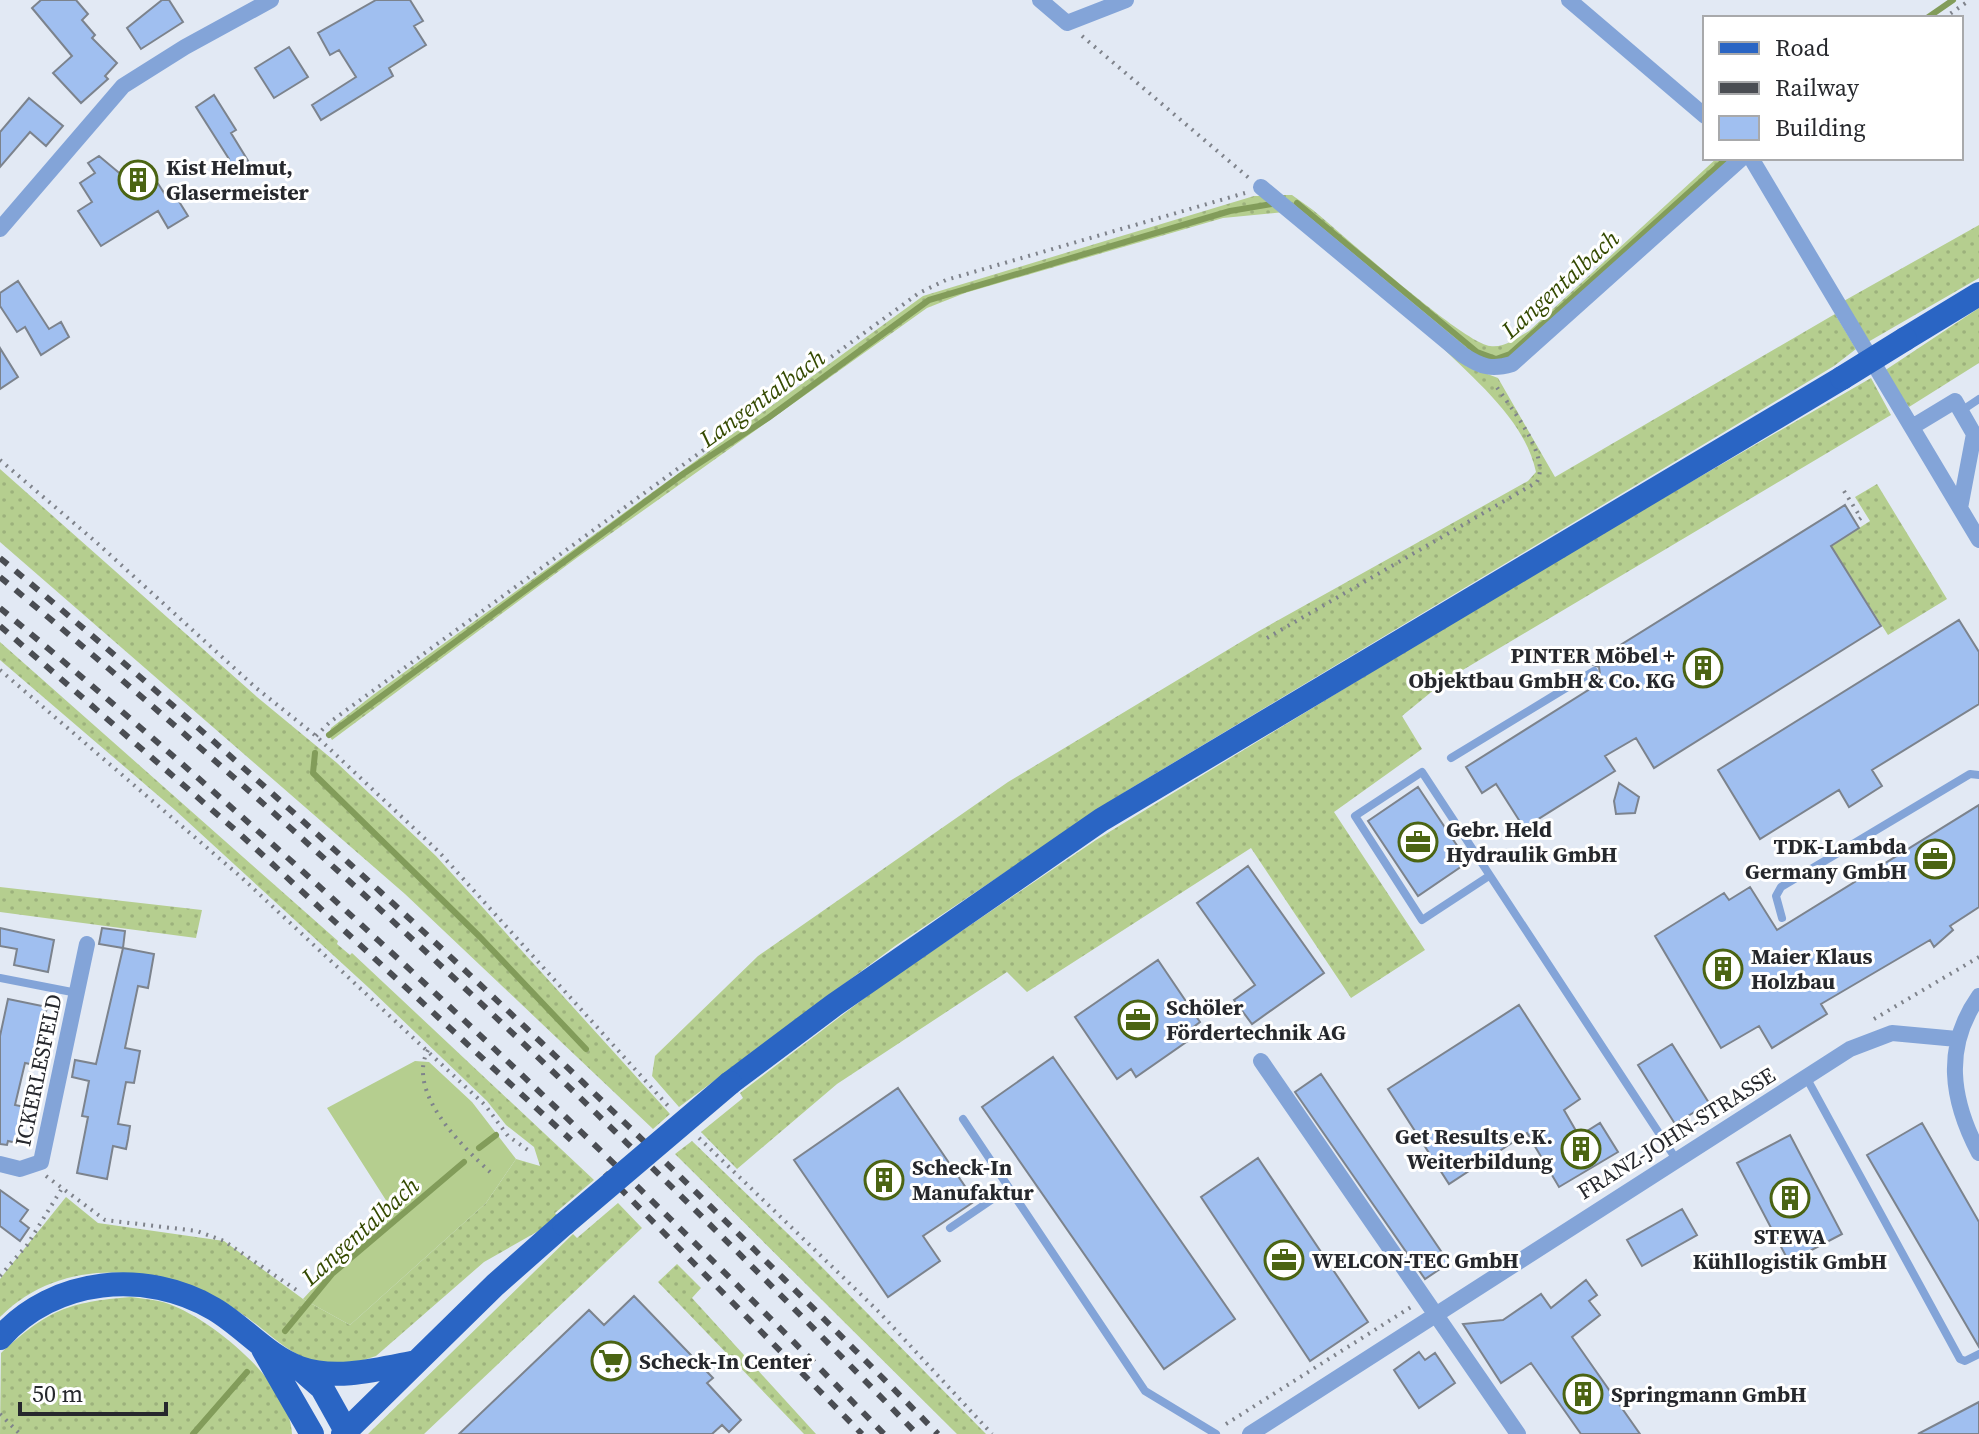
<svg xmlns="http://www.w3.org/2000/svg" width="1979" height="1434" viewBox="0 0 1979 1434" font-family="'Source Serif 4',serif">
	<defs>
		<pattern id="grass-dots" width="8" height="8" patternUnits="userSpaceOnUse" patternTransform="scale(2)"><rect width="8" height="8" fill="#b5ce8f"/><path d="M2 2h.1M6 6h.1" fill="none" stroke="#9cb17c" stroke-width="1.8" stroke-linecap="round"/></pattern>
	</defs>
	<rect width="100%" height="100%" fill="#e2e9f4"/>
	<path fill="url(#grass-dots)" d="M1717,158H1733L1514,356L1482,362L1280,195H1292L1313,210C1342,234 1463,343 1490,346C1505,348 1517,338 1529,331Z
		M1254,196H1264L1284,212L1223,218L965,293L927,308L578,557L332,740L329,735L331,728L373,695L923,296Z
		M1979,225V278L1868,342L1842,302Z
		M1979,308V363L1909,407L1884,371Z
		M1835,314L1856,349L1834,366L1128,790L895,946L679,1107L652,1076L655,1056L758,956L1008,782L1259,631L1528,481L1536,472C1525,419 1473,379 1437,342L1466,366L1498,378L1555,477Z
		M1871,378L1891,415L1446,680L1402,716L1422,749L1334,812L1425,950L1351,998L1251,848L1027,992L1007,972L837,1084L737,1169L701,1132L743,1098L740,1093L879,987L1096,840L1547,565Z
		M0,469L257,697L337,763L436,856L670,1114L653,1129L405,894L0,542Z
		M1877,484L1947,599L1888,635L1831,546L1870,521L1855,497Z
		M0,642L338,941L337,944L350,955L352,953L594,1180L555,1213L558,1218L549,1225L484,1262L376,1356C358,1362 340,1367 322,1364C289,1357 266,1329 239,1312C167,1266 66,1251 0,1317V1279L66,1197L98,1223L224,1241L303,1299L350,1325L486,1203L516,1159L540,1166L534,1147L506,1125L487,1101L369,988L175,810L0,660Z
		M0,887L202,910L196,938L0,912Z
		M692,1141L815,1260L986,1434H957L675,1154Z
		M618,1203L642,1228L424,1434H368L573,1234L577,1238Z
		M677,1264L701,1288L692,1298L816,1434H804L658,1282Z
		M131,1297C145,1299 161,1300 174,1306C217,1324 290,1384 292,1434H0L1,1353C48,1310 68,1302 131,1297Z"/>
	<path fill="#b5ce8f" d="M415,1061L429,1062L472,1102L516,1159L486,1203L350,1325L303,1299L389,1205L327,1108Z"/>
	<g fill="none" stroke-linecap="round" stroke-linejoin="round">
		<path stroke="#829c5a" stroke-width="6" d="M1927,18L1953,0
			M1297,203L1477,352L1496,359L1510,354L1727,158
			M329,735L683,474L768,418L929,300L1230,211L1272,204
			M315,753L313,773L480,937L586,1049
			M479,1148L496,1135
			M285,1331L332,1274L464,1162
			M193,1434L247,1372"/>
	</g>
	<path fill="#a0bff0" stroke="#7c838d" stroke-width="2" d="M41,0H76L88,14L82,20L95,35L92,38L117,63L105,76L108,79L81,103L53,73L72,56L32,8Z
		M162,0H169L183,22L141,49L127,28Z
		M376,0H410L423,21L414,26L426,45L389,68L393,76L321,120L312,105L356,77L339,50L330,55L318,33Z
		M289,47L308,77L274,98L255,68Z
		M214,95L236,130L231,133L250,164L231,176L223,163L229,159L196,107Z
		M29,98L63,126L46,146L30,132L0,167V132Z
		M99,156L142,192L155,179L168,199L175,195L188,216L168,228L158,211L101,246L78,211L92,202L80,183L95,173L88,163Z
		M18,281L49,329L61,322L69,337L41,355L25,327L17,332L0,306V293Z
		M0,348L18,377L0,389Z
		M1845,505L1859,528L1831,546L1881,626L1654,768L1636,738L1605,756L1615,771L1524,828L1496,784L1482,793L1466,767L1601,682L1599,667L1590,664Z
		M1959,620L1979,652V704L1872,770L1882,786L1849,807L1839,790L1760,839L1718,770Z
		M1619,783L1639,797L1635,813L1616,814L1614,801Z
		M1418,787L1468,862L1418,896L1368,821Z
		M1979,805V907L1950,926L1953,930L1934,947L1930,940L1821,1004L1827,1014L1772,1048L1759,1026L1721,1048L1655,936L1724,893L1729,900L1750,887L1777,930Z
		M1248,866L1324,973L1252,1024L1234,1000L1255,985L1197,903Z
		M0,928L54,940L48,972L14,965L17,949L0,946Z
		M102,928L125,931L123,948L99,944Z
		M123,948L154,954L148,988L138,986L125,1048L140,1051L134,1083L126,1082L118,1124L130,1126L128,1139L126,1149L113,1146L107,1179L77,1173L88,1117L82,1116L89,1081L72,1077L75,1060L96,1064Z
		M1158,960L1200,1022L1187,1032L1192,1038L1136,1077L1131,1069L1117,1079L1075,1017Z
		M8,999L47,1007L35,1065L25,1063L15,1105L25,1107L17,1143L8,1141L7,1145L0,1144V1036Z
		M1519,1005L1580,1099L1564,1110L1579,1136L1600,1123L1618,1152L1559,1187L1527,1133L1449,1184L1388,1089Z
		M1672,1044L1709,1103L1675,1124L1638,1065Z
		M1053,1057L1235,1319L1164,1369L982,1107Z
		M1321,1074L1449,1263L1425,1279L1295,1092Z
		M898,1088L975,1201L923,1236L940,1261L888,1297L794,1160Z
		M1922,1123L1979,1222V1347L1867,1155Z
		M1790,1135L1842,1234L1789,1262L1737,1163Z
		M1258,1158L1368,1322L1310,1361L1201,1197Z
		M0,1190L28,1210L20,1221L29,1228L20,1241L0,1226Z
		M1682,1209L1697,1235L1642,1266L1627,1240Z
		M1586,1280L1597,1295L1589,1301L1600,1315L1572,1337L1640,1434H1581L1531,1363L1501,1383L1463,1324L1503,1320L1541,1294L1551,1308Z
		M634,1296L713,1378L707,1383L741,1420L729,1432L722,1425L712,1434H459L589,1310L604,1325Z
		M1419,1352L1425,1360L1435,1353L1455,1383L1419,1408L1394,1370Z
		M1979,1402V1434H1918Z"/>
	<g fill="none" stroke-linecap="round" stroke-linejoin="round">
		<path stroke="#7f838b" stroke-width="4" stroke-dasharray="2 6" stroke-linecap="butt" d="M1944,18L1970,0
			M1082,36L1249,178
			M0,460L96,542L255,687L316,736L439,852L670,1108
			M1844,491L1861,518L1856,522
			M1267,638L1537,482C1551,455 1509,406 1494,383
			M0,670L241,877L485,1105L508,1136L532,1153
			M316,736L330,722L919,293L946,280L1245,193
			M1874,1019L1979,957
			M428,1050C406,1092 461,1145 490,1172
			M699,1138L879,1312L992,1434
			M46,1176L105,1220L197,1231L224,1241L301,1293
			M0,1276L27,1245L61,1190
			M0,1414L20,1434
			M1226,1424L1411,1307"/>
		<path stroke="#83a4d8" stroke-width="8" d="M1961,411L1979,399
			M1451,758L1594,671
			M1489,876L1422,920L1355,816L1422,772L1676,1159
			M1782,918L1776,896L1781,887L1970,774L1979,775
			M0,978L77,993
			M1806,1077L1960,1359L1965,1361L1979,1354
			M963,1119L1145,1391L1216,1434
			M950,1228L1009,1188"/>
		<path stroke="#83a4d8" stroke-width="16" d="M1040,0L1067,23L1126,0
			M1569,0L1705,116
			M1751,158L1979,540
			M1261,187L1463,355C1481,367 1492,370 1512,364L1742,158
			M0,229L123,86L185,47L271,0
			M1912,427L1955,401L1974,434L1960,508
			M1979,996C1943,1047 1951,1100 1979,1153
			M1261,1061L1518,1434
			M0,1164L20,1169L41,1162L87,944
			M1250,1434L1850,1049L1892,1033L1957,1039"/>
		<path stroke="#2a65c4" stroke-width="24" d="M1905,339L1979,294
			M730,1083L834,1005L1101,820L1842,378
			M0,1338C54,1277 146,1269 214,1309C243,1326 268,1357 300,1368C336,1381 380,1369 416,1362
			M263,1349L312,1434
			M299,1368L322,1388L346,1431
			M343,1434L495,1285L564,1224"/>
		<path stroke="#4a4d53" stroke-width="6" stroke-dasharray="10 10" stroke-linecap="butt" d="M0,558C329,832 638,1129 938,1434
			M0,577C322,844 626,1134 917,1434
			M0,608C309,866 603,1145 884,1434
			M0,626L241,835L571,1140
			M605,1173L862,1434"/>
		<path stroke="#2a65c4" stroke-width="24" d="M1842,378L1905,339
			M564,1224L730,1083"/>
	</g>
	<defs>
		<g id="building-ring" transform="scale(2)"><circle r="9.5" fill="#fff" stroke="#4b6413" stroke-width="1.5"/><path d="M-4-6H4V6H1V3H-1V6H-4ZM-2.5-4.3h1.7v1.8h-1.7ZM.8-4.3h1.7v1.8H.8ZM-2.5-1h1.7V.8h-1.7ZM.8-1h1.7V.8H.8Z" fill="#4b6413"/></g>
		<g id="office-ring" transform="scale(2)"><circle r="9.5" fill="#fff" stroke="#4b6413" stroke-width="1.5"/><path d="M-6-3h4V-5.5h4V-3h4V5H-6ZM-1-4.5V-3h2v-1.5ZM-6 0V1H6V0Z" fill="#4b6413"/></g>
		<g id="supermarket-ring" transform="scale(2)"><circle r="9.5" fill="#fff" stroke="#4b6413" stroke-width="1.5"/><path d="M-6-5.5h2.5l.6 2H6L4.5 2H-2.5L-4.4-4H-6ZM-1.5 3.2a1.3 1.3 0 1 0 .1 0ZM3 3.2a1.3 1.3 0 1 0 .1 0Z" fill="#4b6413"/></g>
	</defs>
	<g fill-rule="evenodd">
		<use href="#building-ring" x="138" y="180"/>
		<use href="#building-ring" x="1703" y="668"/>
		<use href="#office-ring" x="1418" y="842"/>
		<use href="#office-ring" x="1935" y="859"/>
		<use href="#building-ring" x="1723" y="969"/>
		<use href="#office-ring" x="1138" y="1020"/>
		<use href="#building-ring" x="1581" y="1149"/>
		<use href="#building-ring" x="884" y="1180"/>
		<use href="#building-ring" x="1790" y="1198"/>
		<use href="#office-ring" x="1284" y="1260"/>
		<use href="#supermarket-ring" x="611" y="1361"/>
		<use href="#building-ring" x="1583" y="1394"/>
	</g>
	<g text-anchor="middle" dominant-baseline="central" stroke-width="6" stroke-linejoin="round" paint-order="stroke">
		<g font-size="22" font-weight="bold" fill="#26282d" stroke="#fff" text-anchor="start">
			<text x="166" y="167">Kist Helmut,<tspan x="166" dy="25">Glasermeister</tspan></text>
			<text x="1675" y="655" text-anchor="end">PINTER Möbel +<tspan x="1675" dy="25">Objektbau GmbH &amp; Co. KG</tspan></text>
			<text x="1446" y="829">Gebr. Held<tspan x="1446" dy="25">Hydraulik GmbH</tspan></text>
			<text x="1907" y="846" text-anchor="end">TDK-Lambda<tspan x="1907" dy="25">Germany GmbH</tspan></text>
			<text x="1751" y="956">Maier Klaus<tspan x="1751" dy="25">Holzbau</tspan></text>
			<text x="1166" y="1007">Schöler<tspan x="1166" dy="25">Fördertechnik AG</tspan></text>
			<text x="1553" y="1136" text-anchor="end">Get Results e.K.<tspan x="1553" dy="25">Weiterbildung</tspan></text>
			<text x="912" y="1167">Scheck-In<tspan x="912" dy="25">Manufaktur</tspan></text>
			<text x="1790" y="1236" text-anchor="middle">STEWA<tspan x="1790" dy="25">Kühllogistik GmbH</tspan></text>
			<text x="1312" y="1260">WELCON-TEC GmbH</text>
			<text x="639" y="1361">Scheck-In Center</text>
			<text x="1611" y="1394">Springmann GmbH</text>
		</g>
		<g font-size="22" fill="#26282d" stroke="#fff">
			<text transform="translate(38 1070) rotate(-78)">ICKERLESFELD</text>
			<text transform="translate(1676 1133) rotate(-32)">FRANZ-JOHN-STRASSE</text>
		</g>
		<g font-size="24" font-style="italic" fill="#354a01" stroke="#fff">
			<text transform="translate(1560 284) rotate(-42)">Langentalbach</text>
			<text transform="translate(762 398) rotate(-36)">Langentalbach</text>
			<text transform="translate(360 1231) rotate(-42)">Langentalbach</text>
		</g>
	</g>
	<rect x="1703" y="16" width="260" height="144" fill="#ffffff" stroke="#a8a9ab" stroke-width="2"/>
	<rect x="1719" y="42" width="40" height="12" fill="#2a65c4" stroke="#a8a9ab" stroke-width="2"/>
	<text x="1775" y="56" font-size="24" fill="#26282d">Road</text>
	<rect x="1719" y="82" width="40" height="12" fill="#4a4d53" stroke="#a8a9ab" stroke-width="2"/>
	<text x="1775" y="96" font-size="24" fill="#26282d">Railway</text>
	<rect x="1719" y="116" width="40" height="24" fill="#a0bff0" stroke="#a8a9ab" stroke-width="2"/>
	<text x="1775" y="136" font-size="24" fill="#26282d">Building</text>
	<path d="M20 1402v12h146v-12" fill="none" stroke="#26282d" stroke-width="4"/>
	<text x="32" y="1402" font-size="24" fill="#26282d" stroke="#ffffff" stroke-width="6" paint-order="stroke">50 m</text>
</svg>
